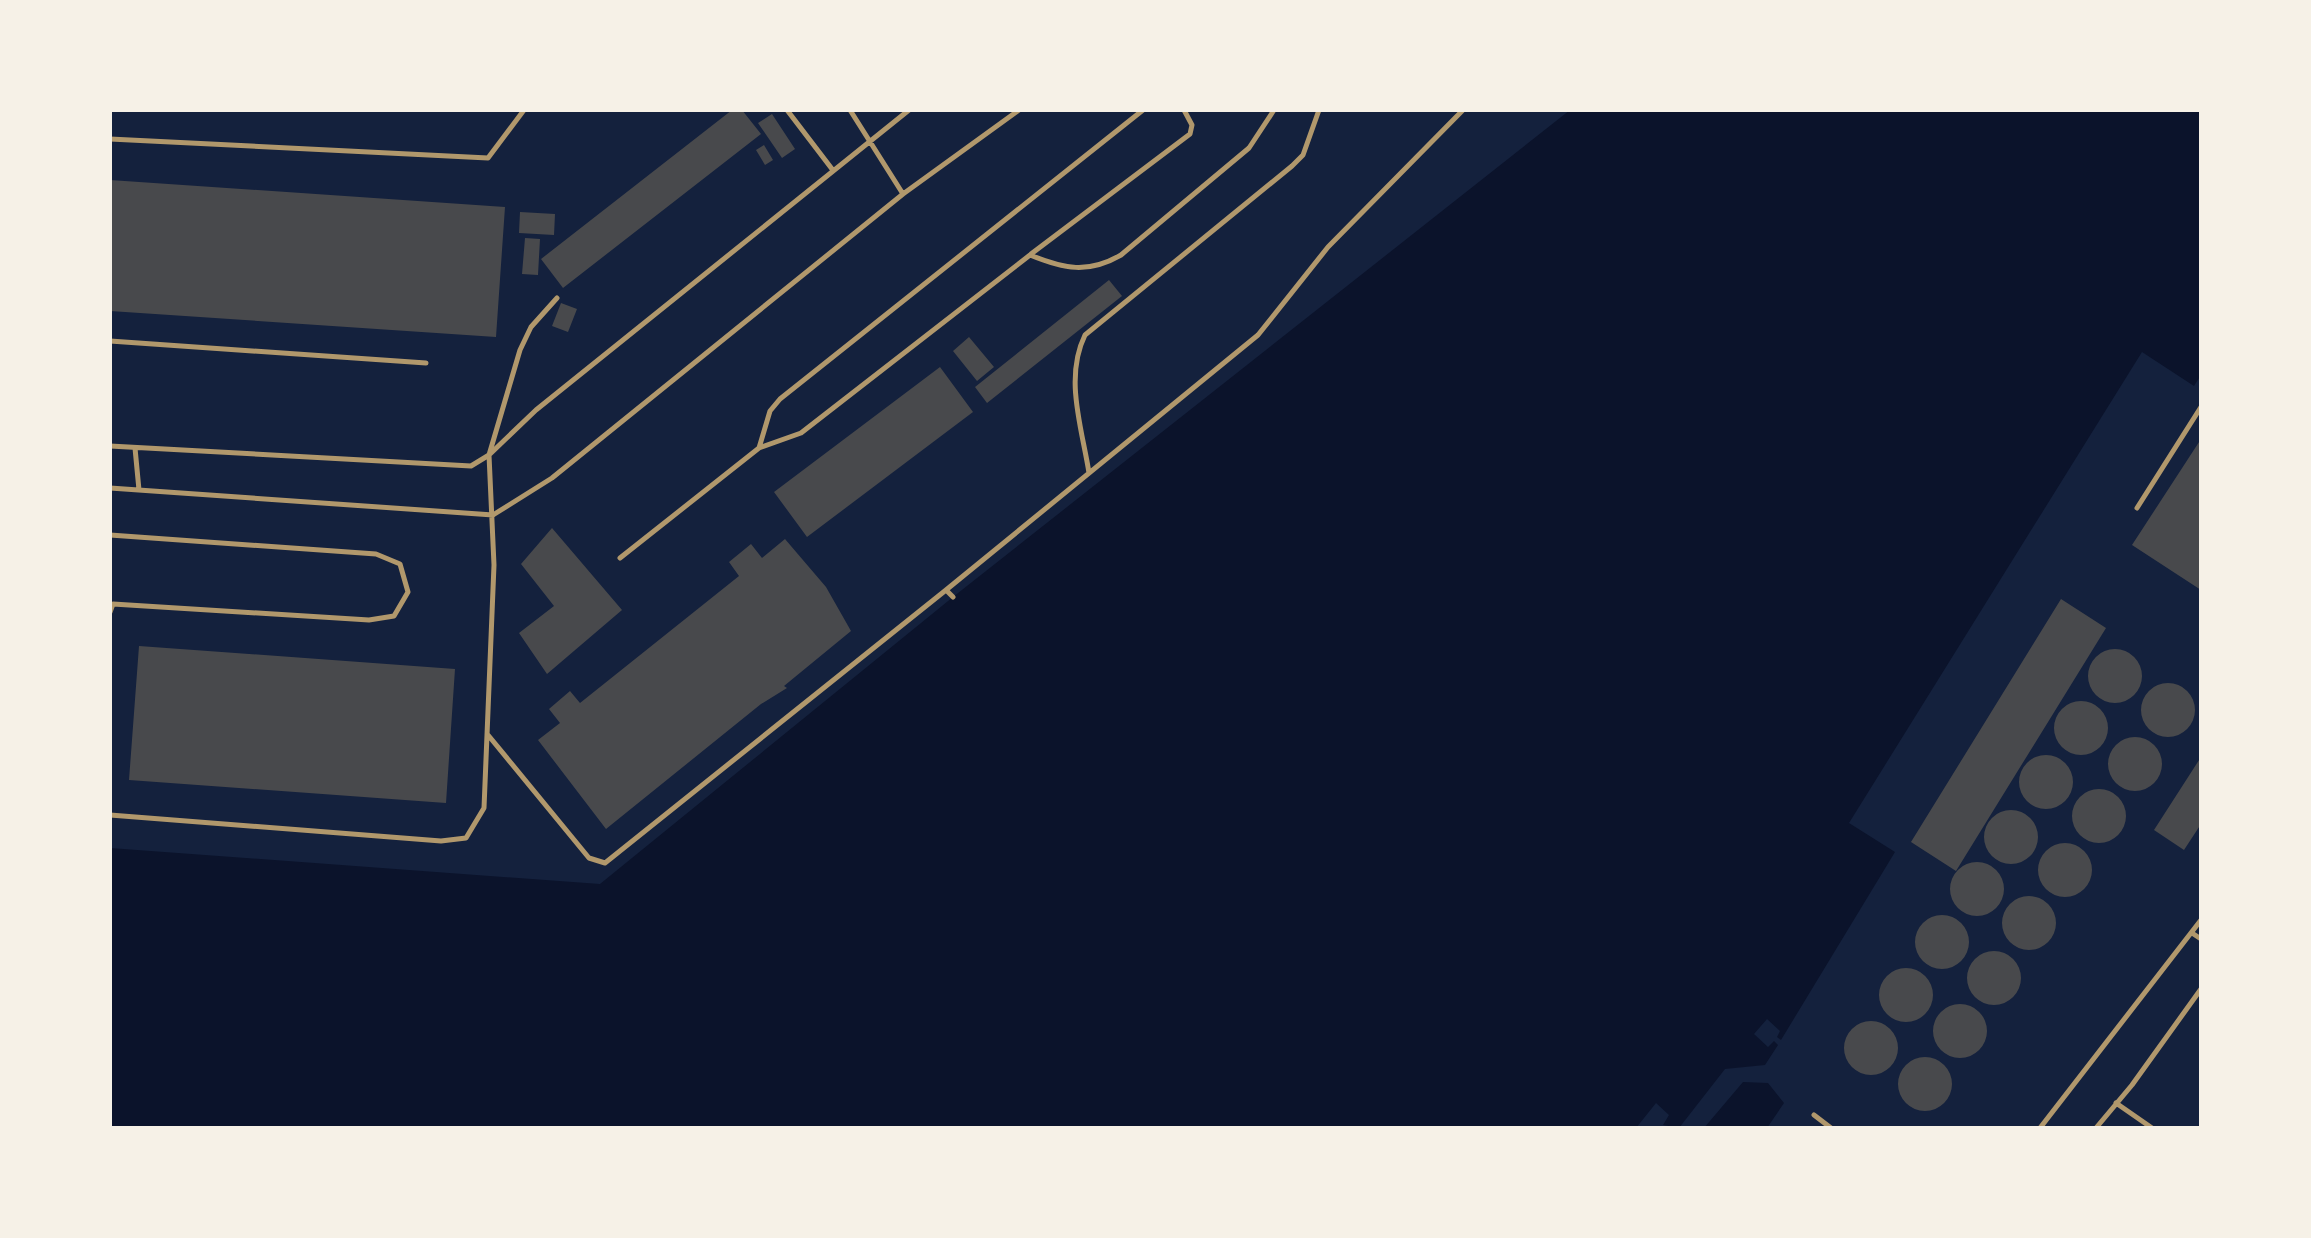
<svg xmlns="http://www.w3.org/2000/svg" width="2311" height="1238" viewBox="0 0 2311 1238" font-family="'Roboto Condensed',sans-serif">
	<rect width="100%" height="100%" fill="#14213d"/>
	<path fill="#0b132b" d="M1570,110H2201V375L2194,386L2142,352L1849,823L1895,852L1781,1040L1777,1037L1780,1031L1767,1019L1754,1034L1768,1047L1774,1041L1778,1045L1765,1065L1725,1069L1679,1128L1663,1125L1669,1115L1656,1103L1636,1128H110V848L600,884L953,597Z
		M1743,1082L1768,1083L1784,1103L1767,1128H1704Z"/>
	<path fill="#48494c" d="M732,110H742L761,134L563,288L541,259Z
		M772,114L795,149L782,158L758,123Z
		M764,145L773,160L765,165L756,150Z
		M110,180L505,207L496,337L110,311Z
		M520,212L555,214L554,235L519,233Z
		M525,238L540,239L538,275L522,274Z
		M1109,280L1122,296L987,403L975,387Z
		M561,303L577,309L568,332L552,326Z
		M969,337L994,367L977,381L953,351Z
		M940,367L973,412L807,537L774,492Z
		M2201,439V590L2132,545Z
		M552,528L622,610L547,674L519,633L554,606L521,564Z
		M785,539L826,587L851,631L784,686L787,688L761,704L606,829L538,740L560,723L549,709L570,691L580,703L739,576L729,562L751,544L762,558Z
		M2061,599L2106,628L1956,871L1911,842Z
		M139,646L455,669L446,803L129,780Z
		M2088 676a27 27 0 1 1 54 0a27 27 0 1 1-54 0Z
		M2141 710a27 27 0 1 1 54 0a27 27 0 1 1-54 0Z
		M2054 728a27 27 0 1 1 54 0a27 27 0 1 1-54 0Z
		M2108 764a27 27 0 1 1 54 0a27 27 0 1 1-54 0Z
		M2019 782a27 27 0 1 1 54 0a27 27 0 1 1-54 0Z
		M2201,757V824L2184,850L2154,830Z
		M2072 816a27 27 0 1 1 54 0a27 27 0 1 1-54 0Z
		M1984 837a27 27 0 1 1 54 0a27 27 0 1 1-54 0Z
		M2038 870a27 27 0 1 1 54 0a27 27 0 1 1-54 0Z
		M1950 889a27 27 0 1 1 54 0a27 27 0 1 1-54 0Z
		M2002 923a27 27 0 1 1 54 0a27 27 0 1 1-54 0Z
		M1915 942a27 27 0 1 1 54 0a27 27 0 1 1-54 0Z
		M1967 978a27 27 0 1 1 54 0a27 27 0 1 1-54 0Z
		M1879 995a27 27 0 1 1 54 0a27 27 0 1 1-54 0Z
		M1933 1031a27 27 0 1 1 54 0a27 27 0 1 1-54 0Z
		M1844 1048a27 27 0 1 1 54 0a27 27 0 1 1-54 0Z
		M1898 1084a27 27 0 1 1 54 0a27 27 0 1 1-54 0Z"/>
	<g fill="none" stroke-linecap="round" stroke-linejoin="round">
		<path stroke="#b1986c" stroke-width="5" d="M787,110L832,169
			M850,110L903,194
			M1143,110L780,399L770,411L759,448L801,433L1030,255C1064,269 1088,274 1121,255L1249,148L1274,110
			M110,139L488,158L524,110
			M1031,254L1190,134L1192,125L1184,110
			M110,341L426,363
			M110,446L471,466L489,455L536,410L909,110
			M135,448L139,490
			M1089,473C1082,428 1064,378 1085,335L1292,166L1303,155L1319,110
			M110,488L493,515
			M2137,508L2201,407
			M493,515L552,478L903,194L1019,110
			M110,535L376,554L400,564L408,592L394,616L369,620L113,604L110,612
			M620,558L759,448
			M946,590L1258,335L1328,247L1463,110
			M488,735L589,858L605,863L946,590L953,597
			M110,815L441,841L466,838L484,808L494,565L489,455L520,350L531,327L557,298
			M2192,933L2201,939
			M2116,1103L2152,1128
			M1814,1115L1831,1128
			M2040,1128L2201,920
			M2096,1128L2132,1085L2201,989"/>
	</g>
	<rect width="2311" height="1238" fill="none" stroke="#f6f1e7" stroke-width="224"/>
</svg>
